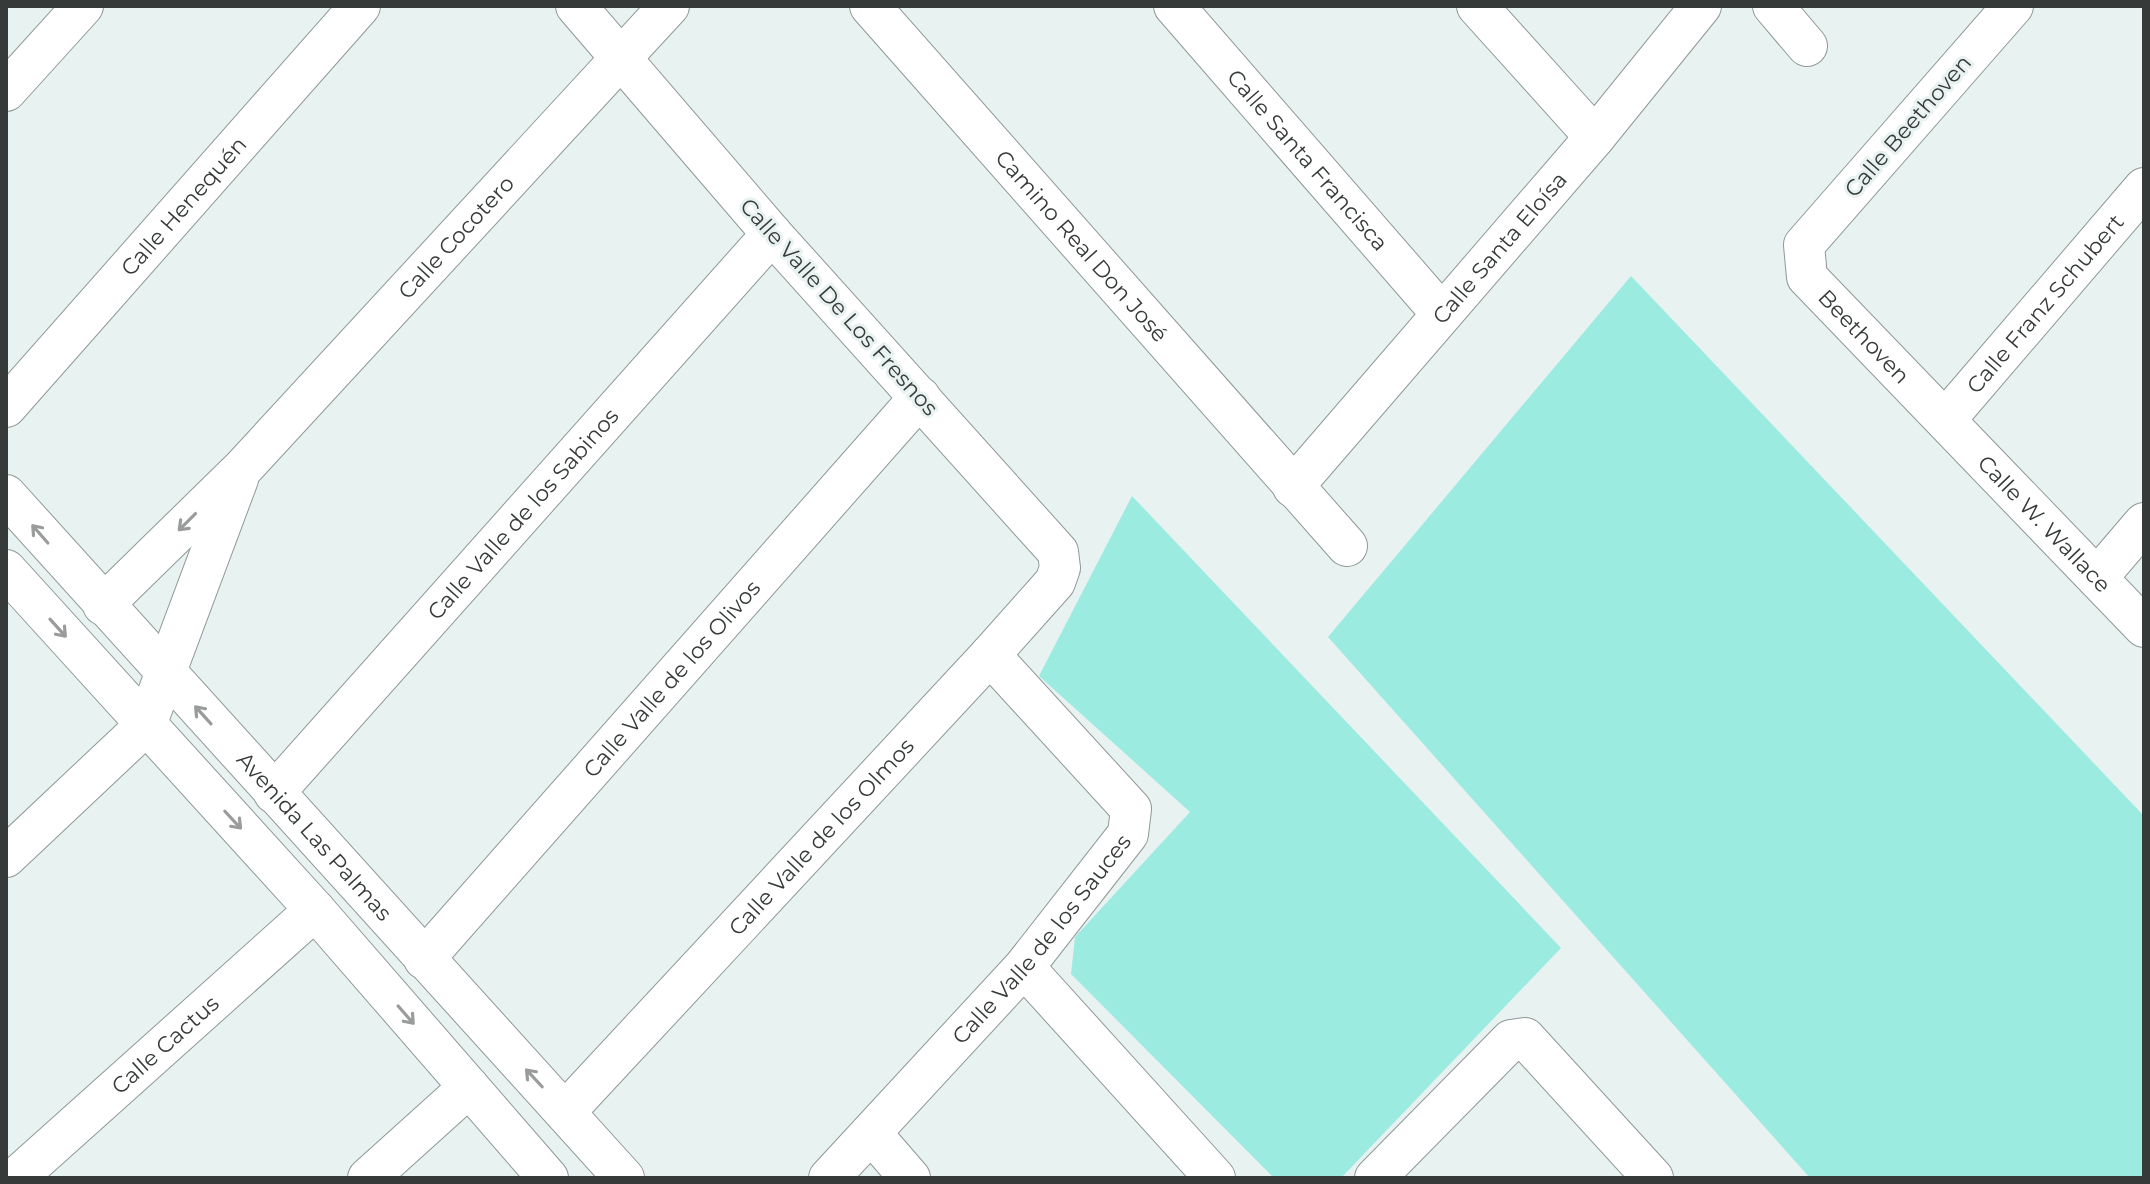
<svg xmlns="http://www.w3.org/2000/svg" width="2150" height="1184" viewBox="0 0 2150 1184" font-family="Montserrat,sans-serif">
	<rect width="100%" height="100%" fill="#e8f2f1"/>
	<path fill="#9cebe1" d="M1631,276L2144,816V1178H1810L1328,637Z
		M1132,496L1561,948L1341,1178H1274L1071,974L1075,937L1190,812L1039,676Z"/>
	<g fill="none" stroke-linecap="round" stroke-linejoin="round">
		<g stroke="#8f9897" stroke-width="42">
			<g id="minor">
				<path id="s1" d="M870,6L1347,546"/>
				<path id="s2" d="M1174,6L1441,313"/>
				<path d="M1477,6L1595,137"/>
				<path d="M1773,6L1807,46"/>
				<path id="s3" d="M2013,6L1804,245L1807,277L2144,627"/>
				<path d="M6,91L83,6"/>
				<path id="s4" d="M6,407L360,6"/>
				<path id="s5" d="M1946,419L2144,188"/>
				<path id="s6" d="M1293,487L1595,137L1701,6"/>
				<path id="s7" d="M6,495L624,1178"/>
				<path d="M6,570L315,910L548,1178"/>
				<path d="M2097,578L2144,523"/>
				<path id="s8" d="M103,605L243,468L669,6"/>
				<path id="s9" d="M274,793L772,234"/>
				<path d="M6,857L146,725L238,479"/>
				<path id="s10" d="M424,959L920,397"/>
				<path d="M1024,967L1215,1178"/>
				<path id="s11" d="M565,1112L990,655L1055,582L1060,568L1058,552L772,234L576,6"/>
				<path d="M871,1133L910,1178"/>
				<path id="s12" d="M16,1178L315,910"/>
				<path d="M368,1178L469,1087"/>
				<path id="s13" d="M829,1178L1024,967L1128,834L1131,809L990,655"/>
				<path d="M1375,1178L1511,1040L1525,1038L1653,1178"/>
			</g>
		</g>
		<use href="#minor" stroke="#fff" stroke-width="40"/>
	</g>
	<defs><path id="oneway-shaft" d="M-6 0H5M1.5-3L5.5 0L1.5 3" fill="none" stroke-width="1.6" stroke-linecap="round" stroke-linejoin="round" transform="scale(2)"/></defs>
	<g stroke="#9a9c9c">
		<use href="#oneway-shaft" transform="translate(187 522) rotate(135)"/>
		<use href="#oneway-shaft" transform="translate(40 534) rotate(-131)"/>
		<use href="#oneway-shaft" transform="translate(58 628) rotate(48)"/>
		<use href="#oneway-shaft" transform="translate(203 715) rotate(-132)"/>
		<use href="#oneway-shaft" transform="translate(233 820) rotate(47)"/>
		<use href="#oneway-shaft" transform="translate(406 1015) rotate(49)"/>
		<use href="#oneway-shaft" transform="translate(534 1078) rotate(-133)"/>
	</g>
	<g text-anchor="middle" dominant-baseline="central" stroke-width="6" stroke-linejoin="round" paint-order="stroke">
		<g font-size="22" fill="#363a39" stroke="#e8f2f1">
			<text transform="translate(1908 126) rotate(-49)">Calle Beethoven</text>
			<text stroke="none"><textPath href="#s2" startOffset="204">Calle Santa Francisca</textPath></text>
			<text stroke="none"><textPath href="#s4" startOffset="268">Calle Henequén</textPath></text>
			<text stroke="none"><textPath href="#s8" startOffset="510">Calle Cocotero</textPath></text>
			<text stroke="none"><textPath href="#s1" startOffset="320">Camino Real Don José</textPath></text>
			<text stroke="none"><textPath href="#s6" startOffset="316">Calle Santa Eloísa</textPath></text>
			<text stroke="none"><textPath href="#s5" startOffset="152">Calle Franz Schubert</textPath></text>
			<text transform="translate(839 307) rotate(48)">Calle Valle De Los Fresnos</text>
			<text stroke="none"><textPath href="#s3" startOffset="432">Beethoven</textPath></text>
			<text stroke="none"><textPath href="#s9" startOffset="374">Calle Valle de los Sabinos</textPath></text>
			<text stroke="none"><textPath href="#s3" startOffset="692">Calle W. Wallace</textPath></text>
			<text stroke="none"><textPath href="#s10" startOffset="374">Calle Valle de los Olivos</textPath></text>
			<text stroke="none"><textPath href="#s7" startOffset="460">Avenida Las Palmas</textPath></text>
			<text stroke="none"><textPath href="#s11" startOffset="376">Calle Valle de los Olmos</textPath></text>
			<text stroke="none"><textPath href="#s13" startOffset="320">Calle Valle de los Sauces</textPath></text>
			<text stroke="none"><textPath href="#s12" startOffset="200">Calle Cactus</textPath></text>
		</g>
	</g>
	<rect width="2150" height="1184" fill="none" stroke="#363a39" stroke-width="16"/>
</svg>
